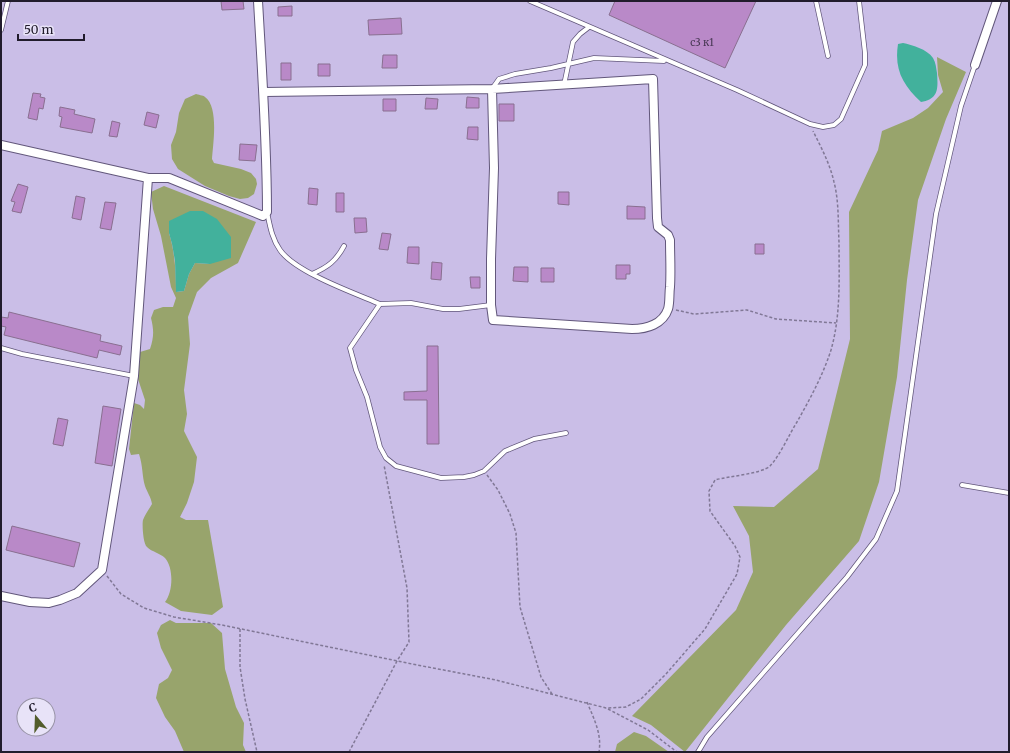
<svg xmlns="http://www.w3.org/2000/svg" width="1010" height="753" viewBox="0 0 1010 753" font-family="Merriweather,serif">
	<rect width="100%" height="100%" fill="#cabee7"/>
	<path fill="#98a46c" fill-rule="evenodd" d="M937,57L966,72L946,119L918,200L907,280L897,377L879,482L859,541L786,625L685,752L651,725L632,716L736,610L753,572L749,536L733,506L774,507L818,469L850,339L849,212L878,150L882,131L913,118L928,108L943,92L938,75Z
		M196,94C198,95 203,95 205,97C219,107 213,144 212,159L214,163L241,169L251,173L256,179L257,184L254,194L248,198L240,199L229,196L205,186L178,169L172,159L171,145L176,132L179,113L185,99Z
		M164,186L256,222L238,263L211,278L197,292L188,317L190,344L184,390L187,414L184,431L197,457L194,482L187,503L180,517L186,520H208L223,607L212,615L181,611L165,602C173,592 174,568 165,558C160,553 152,552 147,547C143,544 142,524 143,520C145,515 149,509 152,504C151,497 147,492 145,486C142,476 143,466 139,454L131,455L129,449L134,403L140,405L144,409L145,400L138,379L140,352L150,349C154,337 154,330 151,318L154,310L163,307H173L176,298L171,287L161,236L153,209L151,192ZM169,233L210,264L195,263L189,274L184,291L176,292C176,272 175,253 169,233Z
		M170,620L176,623H211L222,633L225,669L236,707L244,723L243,745L246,752H184L175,731L165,717L156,698L159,684L168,678L172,670L161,648L157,633L161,625Z
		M634,732L646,736L669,752H615L617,744Z"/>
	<path fill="#42b19c" d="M903,43C912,45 927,49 933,58C936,63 936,68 937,73C938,88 939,99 921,102C903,85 894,70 898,44Z
		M190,211H203L217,219L231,237V258L210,264L195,263L189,274L184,291L176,292L175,261L172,244L169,233V221Z"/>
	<path fill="#b989c8" stroke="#896f90" d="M221,1H243L244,9L222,10Z
		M615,1H756L725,68L609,15Z
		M292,6V16H278V7Z
		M401,18L402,34L369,35L368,20Z
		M383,55H397V68H382Z
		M281,63H291V80H281Z
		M318,64H330V76H318Z
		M33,93L41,94L40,97L45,98L43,109L39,108L37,120L28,118Z
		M467,97L479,98V108H466Z
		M426,98L438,99L437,109H425Z
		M383,99H396V111H383Z
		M499,104H514V121H499Z
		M60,107L75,110L74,114L95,119L92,133L60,127L62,117L59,116Z
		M147,112L159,115L156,128L144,125Z
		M112,121L120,123L117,137L109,136Z
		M468,127H478V140L467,139Z
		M240,144L257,145L255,161L239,160Z
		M18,184L28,187L21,213L12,211L15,202L11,201Z
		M309,188L318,189L317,205L308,204Z
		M558,192H569V205L558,204Z
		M336,193H344V212H336Z
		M76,196L85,198L81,220L72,218Z
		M105,202L116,203L111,230L100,228Z
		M627,206L645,207V219H627Z
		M354,218H366L367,232L355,233Z
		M382,233L391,234L388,250L379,249Z
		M755,244H764V254H755Z
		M408,247H419V264L407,263Z
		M432,262L442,263L441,280L431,279Z
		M616,265H630V274H626V279H616Z
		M514,267H528V282L513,281Z
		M541,268H554V282H541Z
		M470,277H480V288H471Z
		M9,312L101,335L100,341L122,346L120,355L99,350L97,358L4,335L6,327L1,326V317L8,318Z
		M427,346H438L439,444H427V400H404V392L427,391Z
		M103,406L121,409L112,466L95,463Z
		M58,418L68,420L63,446L53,444Z
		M12,526L80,543L74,567L6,550Z"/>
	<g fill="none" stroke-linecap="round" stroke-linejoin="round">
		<g stroke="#62577b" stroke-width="5.5">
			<path id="lane" d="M530,1L737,90L810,124L823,127L834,125L841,119L865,65V53L859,1
				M816,1L828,56
				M1,30L8,1
				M564,85L573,42L580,34L589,27
				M492,89L499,79L515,74L551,68L594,58L664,61
				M267,212C270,226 272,239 280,250C295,272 354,293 380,304L350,348L356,370L367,397L380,447L386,458L396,466L441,478L464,477L474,475L484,471L505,451L534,439L566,433
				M312,274C328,267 336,261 344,246
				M380,304L411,303L443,309H459L491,305
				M1,348L22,354L134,376
				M962,485L1009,493
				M698,752L707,737L847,577L876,539L897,491L936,214L961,106L975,65"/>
		</g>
		<g stroke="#62577b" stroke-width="10">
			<path id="street" d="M975,65L997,1
				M264,92L492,89L653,79L657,218L658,227L668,235L670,240C670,256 671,271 670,287C669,294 670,302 668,309C663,324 647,329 632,329L493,320L491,305V259L494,168L492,89
				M1,145L148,178H169L263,216L267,212C267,142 262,71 258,1
				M1,596L30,602L49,603L60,600L77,593L102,570L134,376L148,178"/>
		</g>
		<path stroke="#817896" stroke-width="1.5" stroke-dasharray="3 2" stroke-linecap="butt" d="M676,310L694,314L747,310L776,319L836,323
			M487,475L498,490L510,514L516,533L520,607L541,677L552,694
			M107,576L121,594L144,608L174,617L222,625L412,664L496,680L606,708L626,707L641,699L666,674L705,629L737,574L740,557L735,546L710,511L709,491L715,480C729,476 761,474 770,466C779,457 790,433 797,422C810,399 823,375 831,350C841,315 839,278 839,242C838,222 839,201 834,182C830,164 821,147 813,131
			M240,629V667L245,699L257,752
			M587,702C594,719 602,734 599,752
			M608,709L648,730L677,752
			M349,752L397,661L409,642L407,588L384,465"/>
		<use href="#lane" stroke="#fff" stroke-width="4"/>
		<use href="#street" stroke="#fff" stroke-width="8"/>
	</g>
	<g text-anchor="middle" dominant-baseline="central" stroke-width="3.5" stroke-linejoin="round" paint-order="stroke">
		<g font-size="10" fill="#473753">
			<text x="702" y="42">с3 к1</text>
		</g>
	</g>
	<rect width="1010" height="753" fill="none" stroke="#211c2c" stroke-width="4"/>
	<g transform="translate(36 717) rotate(341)"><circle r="19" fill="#e8e3f8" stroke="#9893a6"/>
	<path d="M0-3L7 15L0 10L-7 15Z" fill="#525c2b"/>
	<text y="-6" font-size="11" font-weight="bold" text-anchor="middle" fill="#211c2c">С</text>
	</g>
	<path d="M18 34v6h66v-6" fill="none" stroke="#211c2c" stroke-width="2"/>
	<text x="24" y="34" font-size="12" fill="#211c2c" stroke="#e8e3f8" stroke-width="3" paint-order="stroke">50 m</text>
</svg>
